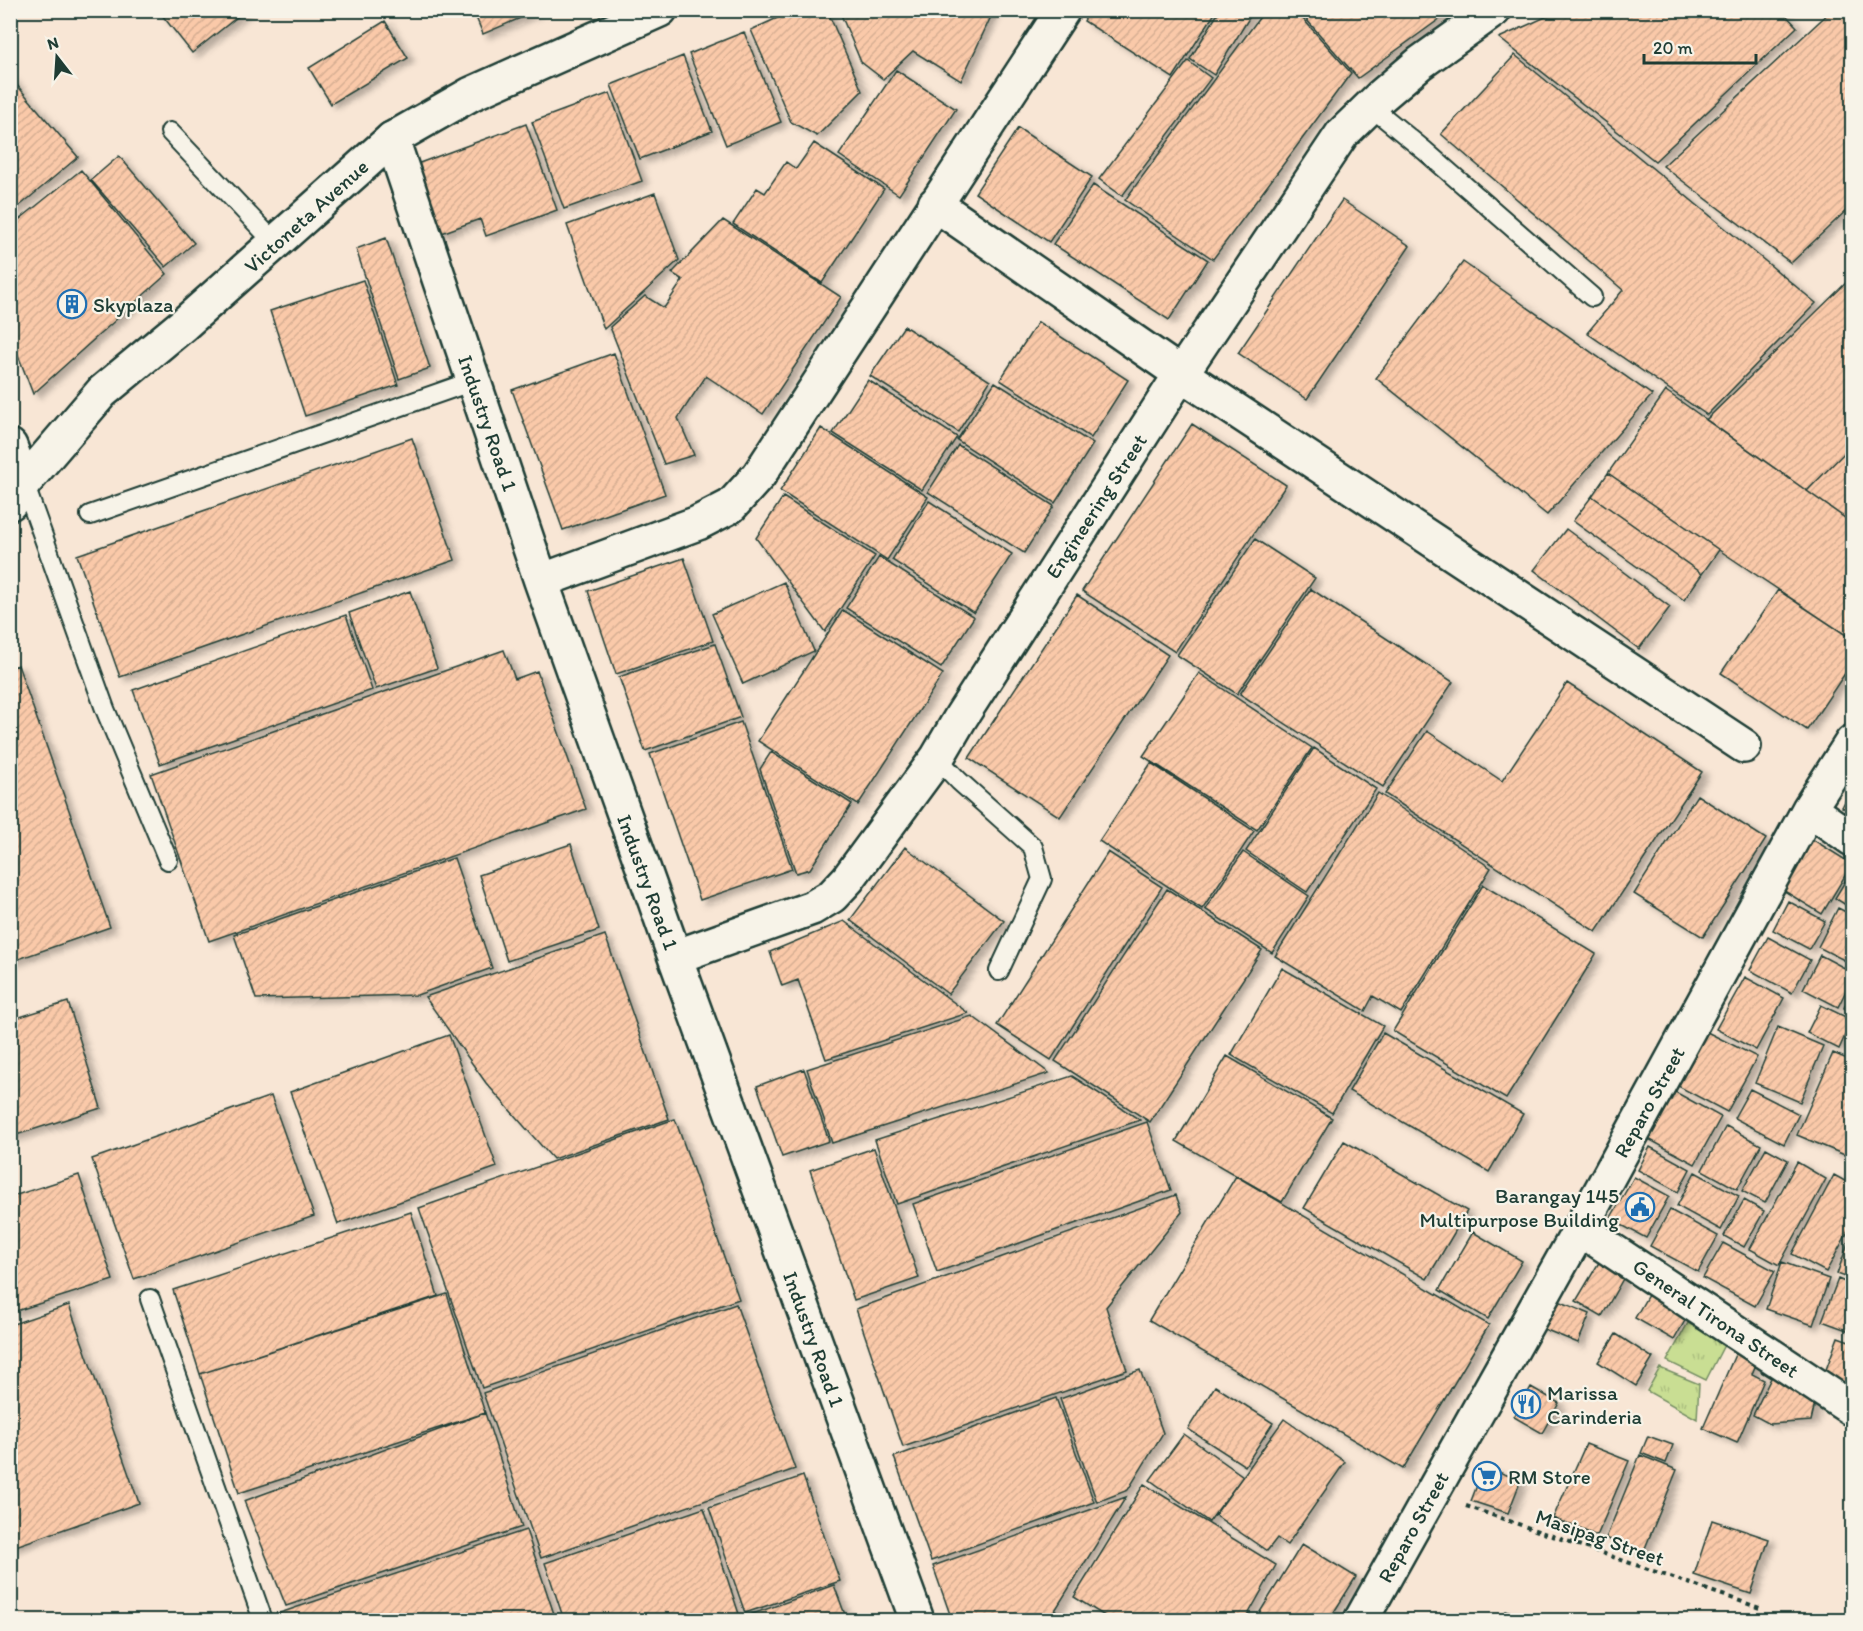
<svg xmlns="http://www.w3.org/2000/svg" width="1863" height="1631" viewBox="0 0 1863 1631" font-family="Itim,sans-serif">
	<defs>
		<pattern id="grass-tufts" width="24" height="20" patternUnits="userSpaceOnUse" patternTransform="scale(1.5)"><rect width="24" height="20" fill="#c9de93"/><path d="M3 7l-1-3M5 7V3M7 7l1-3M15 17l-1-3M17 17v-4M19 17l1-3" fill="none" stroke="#acbf7f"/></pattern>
		<pattern id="building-hatch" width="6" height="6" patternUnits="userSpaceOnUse" patternTransform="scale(1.5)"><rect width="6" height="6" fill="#fac9a9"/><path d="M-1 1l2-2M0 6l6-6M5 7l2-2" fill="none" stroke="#d6ae92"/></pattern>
		<filter id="shadow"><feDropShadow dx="6" dy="4" stdDeviation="3" flood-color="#0004"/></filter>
	</defs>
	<rect width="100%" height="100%" fill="#f8e6d5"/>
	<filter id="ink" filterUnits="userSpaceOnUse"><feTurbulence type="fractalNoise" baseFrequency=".0167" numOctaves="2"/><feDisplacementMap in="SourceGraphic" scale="12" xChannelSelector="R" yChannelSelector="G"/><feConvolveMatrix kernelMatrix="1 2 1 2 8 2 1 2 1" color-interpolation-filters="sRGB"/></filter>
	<g filter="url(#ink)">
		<path fill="url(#grass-tufts)" stroke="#748e64" stroke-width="1.5" d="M1688,1323L1725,1343L1706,1380L1667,1361Z
			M1660,1368L1699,1384L1697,1419L1647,1391Z"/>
		<path fill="url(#building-hatch)" stroke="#1f3d34" stroke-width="1.5" filter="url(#shadow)" d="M158,10H246L192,53Z
			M473,10H539L483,34Z
			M795,10H827L862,91L817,136L791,122L751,30Z
			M839,10H994L961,81L913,51L883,79L861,62Z
			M1090,10H1217L1173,78L1084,21Z
			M1220,10H1254L1214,75L1190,59Z
			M1265,10H1295L1351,73L1213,259L1125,200Z
			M1298,10H1452L1358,78Z
			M1561,10H1781L1797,27L1655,161L1499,38Z
			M1832,10H1852V205L1791,263L1663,166Z
			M385,21L408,58L331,104L309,68Z
			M744,32L781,122L726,145L689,54Z
			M1515,55L1816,303L1707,415L1587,333L1623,290L1441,134Z
			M683,56L712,131L640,159L611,85Z
			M1188,61L1211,78L1122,196L1099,179Z
			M896,70L956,109L899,195L839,155Z
			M10,77L78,157L10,214Z
			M610,93L642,181L564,209L532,122Z
			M526,124L557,210L486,236L480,219L439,234L414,165Z
			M1018,128L1092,177L1049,242L975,193Z
			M814,143L884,189L822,283L733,224L757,188L765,193L786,162L796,169Z
			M119,156L194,243L166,267L91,180Z
			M81,170L167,274L33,394L10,334V227Z
			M1093,185L1208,260L1169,320L1053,244Z
			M655,193L679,260L604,329L567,225Z
			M1342,200L1410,246L1307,399L1238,353Z
			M723,220L841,297L763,414L706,376L678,418L694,455L664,464L610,327L645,296L664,308L683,280L672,273Z
			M386,238L430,368L399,379L356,249Z
			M1463,262L1652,395L1547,515L1376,378Z
			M1852,277V445L1807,491L1706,420Z
			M363,280L398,385L305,416L270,311Z
			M1038,322L1128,380L1091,438L1000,380Z
			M904,326L990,381L958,432L870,376Z
			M614,353L665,494L563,530L512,390Z
			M868,380L957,437L922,490L833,433Z
			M995,382L1093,444L1055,503L957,440Z
			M1666,391L1852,523V639L1719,550L1608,473Z
			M1192,424L1286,485L1175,652L1082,591Z
			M821,428L928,497L887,560L780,491Z
			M412,438L455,560L120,677L77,555Z
			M958,445L1054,506L1024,553L928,492Z
			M1852,445V523L1807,491Z
			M1608,473L1719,550L1702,574L1592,496Z
			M1592,496L1702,574L1684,600L1573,521Z
			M783,497L875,556L825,632L756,538Z
			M929,501L1012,554L974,613L892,560Z
			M1566,529L1670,607L1639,649L1534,570Z
			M1255,539L1315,578L1237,694L1177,655Z
			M879,557L974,617L941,668L846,608Z
			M684,558L713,641L616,674L588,591Z
			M784,582L814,651L743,684L712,614Z
			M1311,589L1453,682L1383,787L1240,694Z
			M1778,590L1852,639V663L1807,730L1721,673Z
			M410,591L437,668L376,689L349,613Z
			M1077,595L1168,655L1060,817L969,758Z
			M843,610L943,674L858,805L758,741Z
			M346,615L372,690L160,764L133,690Z
			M715,644L741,717L645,751L619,677Z
			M504,650L515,679L537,671L586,809L209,941L151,774Z
			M18,665L110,927L10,962V668Z
			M1199,673L1312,748L1257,830L1143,756Z
			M1567,683L1702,772L1596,932L1385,794L1427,731L1502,781Z
			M741,722L792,869L700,900L650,754Z
			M1314,748L1376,789L1307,892L1246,851Z
			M771,752L852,804L810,869L796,873L760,769Z
			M1151,763L1254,831L1202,909L1099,841Z
			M1852,789V813L1842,807Z
			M1378,793L1491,868L1401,1013L1373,996L1365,1011L1275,956Z
			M1697,795L1766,839L1703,937L1634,894Z
			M1812,839L1852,864L1822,914L1781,889Z
			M571,844L599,930L507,961L479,875Z
			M905,847L1004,921L948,994L850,920Z
			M1108,852L1162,887L1051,1060L997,1025Z
			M1243,852L1309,896L1272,953L1205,909Z
			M454,858L492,968L417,995L256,999L234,935Z
			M1852,870V909L1835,898Z
			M1483,885L1596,954L1506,1099L1393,1031Z
			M1167,889L1262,950L1150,1122L1055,1061Z
			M1788,901L1825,921L1809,949L1773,930Z
			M1838,908L1852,915V964L1818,947Z
			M844,921L968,1013L826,1059L798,980L782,986L770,952Z
			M605,935L669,1119L553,1159L486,1083L425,997Z
			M1768,937L1810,960L1792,993L1750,970Z
			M1820,955L1852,972V978L1838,1007L1803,989Z
			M1282,968L1383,1026L1332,1113L1231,1055Z
			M1745,977L1784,998L1756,1050L1716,1029Z
			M1852,989V1012L1844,1008Z
			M68,1002L101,1108L10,1137V1020Z
			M1821,1005L1852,1020L1839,1049L1807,1033Z
			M972,1016L1049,1073L832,1143L807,1069Z
			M1778,1027L1823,1046L1800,1102L1755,1083Z
			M1707,1032L1757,1057L1727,1112L1678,1086Z
			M1383,1033L1523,1114L1489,1172L1349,1091Z
			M449,1035L497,1167L338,1224L290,1092Z
			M1833,1053L1852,1061V1158L1797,1135Z
			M1227,1056L1332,1118L1282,1202L1176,1141Z
			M804,1069L829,1141L782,1157L757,1086Z
			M1072,1076L1140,1120L897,1204L875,1140Z
			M1668,1088L1721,1117L1695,1164L1641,1135Z
			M1750,1089L1799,1114L1784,1144L1734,1118Z
			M271,1096L314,1216L134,1279L92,1159Z
			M675,1119L739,1299L482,1388L419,1208Z
			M1147,1122L1171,1190L937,1272L913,1204Z
			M1726,1126L1761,1145L1737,1189L1702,1170Z
			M1344,1141L1467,1211L1427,1279L1304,1208Z
			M1650,1147L1690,1169L1678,1192L1638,1170Z
			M874,1148L919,1278L854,1300L810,1170Z
			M1766,1148L1788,1160L1765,1203L1742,1191Z
			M1797,1162L1826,1179L1779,1265L1750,1249Z
			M1695,1172L1739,1196L1721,1230L1677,1206Z
			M79,1175L113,1280L10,1313V1197Z
			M1834,1175L1852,1185V1224L1826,1272L1792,1254Z
			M1236,1176L1489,1325L1403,1469L1149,1320Z
			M1634,1177L1669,1196L1646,1238L1610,1219Z
			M1176,1195L1182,1212L1106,1307L1127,1370L903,1447L856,1309Z
			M1744,1200L1764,1211L1744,1247L1724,1236Z
			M1670,1210L1718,1236L1698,1272L1650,1246Z
			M411,1212L438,1296L200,1374L173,1290Z
			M1473,1232L1522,1261L1488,1319L1439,1290Z
			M1849,1240L1852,1241V1279L1837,1274Z
			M1723,1243L1775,1271L1755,1306L1703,1278Z
			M1604,1254L1629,1268L1602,1316L1576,1301Z
			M1782,1262L1829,1279L1813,1325L1766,1309Z
			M1838,1279L1852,1285V1332L1822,1321Z
			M1652,1288L1691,1310L1674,1340L1635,1318Z
			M447,1294L485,1413L239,1493L200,1374Z
			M1549,1297L1590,1314L1578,1343L1537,1326Z
			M736,1304L795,1469L541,1558L483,1393Z
			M69,1305L139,1503L10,1548V1325Z
			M1616,1334L1653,1358L1636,1386L1598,1362Z
			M1838,1337L1852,1342V1368L1847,1383L1824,1375Z
			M1741,1341L1762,1350L1752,1374L1764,1380L1737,1443L1703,1428Z
			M1765,1365L1818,1390L1811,1421L1770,1424L1753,1415L1771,1378L1761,1372Z
			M1140,1370L1163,1433L1128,1490L1097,1502L1060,1399Z
			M1215,1386L1273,1423L1245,1466L1188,1429Z
			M1531,1387L1559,1403L1542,1433L1514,1417Z
			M1056,1398L1094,1502L931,1561L894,1457Z
			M485,1413L522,1527L286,1606L244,1501Z
			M1284,1419L1345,1462L1287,1545L1277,1538L1267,1551L1215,1515Z
			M1184,1434L1243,1476L1209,1522L1150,1480Z
			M1648,1436L1673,1445L1666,1463L1641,1453Z
			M1586,1444L1629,1461L1597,1536L1553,1518Z
			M1640,1455L1677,1470L1643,1553L1606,1538Z
			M1484,1467L1521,1480L1508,1513L1471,1501Z
			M803,1476L840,1581L745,1613L709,1508Z
			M1144,1484L1276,1565L1245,1620H1111L1074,1597Z
			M1126,1497L1049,1620H952L933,1566Z
			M704,1508L740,1617L730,1620H564L545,1563Z
			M1712,1520L1769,1539L1751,1594L1694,1575Z
			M526,1530L556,1620H276L274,1615Z
			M1302,1544L1356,1577L1329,1620H1255Z
			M834,1585L847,1620H736Z
			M1505,1611L1531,1620H1502Z"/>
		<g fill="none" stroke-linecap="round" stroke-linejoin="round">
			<g stroke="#1f3d34" stroke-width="22">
				<path id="lane" d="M1370,106L1425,151L1592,297
					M170,132L275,243
					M24,483L105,709L168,860
					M90,515L473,381
					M937,758L959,781L1033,847L1042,879L999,971
					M150,1299L263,1620"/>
			</g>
			<g stroke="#1f3d34" stroke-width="38">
				<path id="street" d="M392,139L541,581L675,957L917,1620
					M935,204L1181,374L1744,746
					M10,446L24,483
					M541,581L698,523L731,506L759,475L1063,10
					M675,957L812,908L832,896L848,879L937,758L961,717L1181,374L1342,134L1380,97L1420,63L1494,10
					M1580,1229L1852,1409"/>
			</g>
			<g stroke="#1f3d34" stroke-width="38">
				<path id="secondary" d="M10,503L24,483L102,392L184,324L392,139L471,94L660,10
					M1809,809L1852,839
					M1361,1620L1580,1229L1809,809L1852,742"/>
			</g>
			<path stroke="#1f3d34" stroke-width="4" stroke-dasharray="4.5 4.5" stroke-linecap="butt" d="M1466,1506L1760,1608"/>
			<use href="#lane" stroke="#f7f3e8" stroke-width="18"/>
			<use href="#street" stroke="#f7f3e8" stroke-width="33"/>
			<use href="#secondary" stroke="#f7f3e8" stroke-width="33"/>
		</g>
	</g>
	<defs>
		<g id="building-ring" transform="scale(1.5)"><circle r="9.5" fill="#f7f3e8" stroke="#1f6fb2" stroke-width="1.5"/><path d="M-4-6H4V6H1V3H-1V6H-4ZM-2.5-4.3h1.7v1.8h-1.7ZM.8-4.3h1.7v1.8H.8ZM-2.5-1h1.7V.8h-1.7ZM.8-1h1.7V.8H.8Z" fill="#1f6fb2"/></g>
		<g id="civic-ring" transform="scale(1.5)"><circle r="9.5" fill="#f7f3e8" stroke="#1f6fb2" stroke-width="1.5"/><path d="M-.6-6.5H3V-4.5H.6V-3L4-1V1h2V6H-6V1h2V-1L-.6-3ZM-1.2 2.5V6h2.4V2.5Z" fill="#1f6fb2"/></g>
		<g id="restaurant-ring" transform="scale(1.5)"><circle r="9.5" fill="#f7f3e8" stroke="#1f6fb2" stroke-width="1.5"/><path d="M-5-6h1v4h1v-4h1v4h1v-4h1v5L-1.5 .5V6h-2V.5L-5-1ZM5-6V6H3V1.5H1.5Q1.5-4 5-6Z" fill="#1f6fb2"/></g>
		<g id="supermarket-ring" transform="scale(1.5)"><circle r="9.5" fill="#f7f3e8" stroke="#1f6fb2" stroke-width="1.5"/><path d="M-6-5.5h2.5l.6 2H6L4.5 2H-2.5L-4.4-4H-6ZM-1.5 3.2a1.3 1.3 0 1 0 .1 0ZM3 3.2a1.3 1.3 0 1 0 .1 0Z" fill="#1f6fb2"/></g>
	</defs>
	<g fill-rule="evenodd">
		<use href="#building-ring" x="72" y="304"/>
		<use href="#civic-ring" x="1640" y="1207"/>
		<use href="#restaurant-ring" x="1526" y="1404"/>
		<use href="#supermarket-ring" x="1487" y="1476"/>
	</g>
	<g text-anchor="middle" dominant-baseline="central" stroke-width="4.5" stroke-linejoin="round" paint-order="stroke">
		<g font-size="21" fill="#1f3d34" stroke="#f7f3e8">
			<text transform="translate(306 216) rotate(-42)">Victoneta Avenue</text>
			<text transform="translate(488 423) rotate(71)">Industry Road 1</text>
			<text transform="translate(1096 506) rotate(-57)">Engineering Street</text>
			<text transform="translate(648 882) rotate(70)">Industry Road 1</text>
			<text transform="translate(1649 1102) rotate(-61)">Reparo Street</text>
			<text transform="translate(1716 1318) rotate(34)">General Tirona Street</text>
			<text transform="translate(814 1339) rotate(70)">Industry Road 1</text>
			<text transform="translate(1413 1527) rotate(-61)">Reparo Street</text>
			<text transform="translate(1600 1537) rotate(19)">Masipag Street</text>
		</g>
		<g font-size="21" fill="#1f3d34" stroke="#f7f3e8" text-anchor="start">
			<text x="93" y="304">Skyplaza</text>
			<text x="1619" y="1195" text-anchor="end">Barangay 145<tspan x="1619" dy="24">Multipurpose Building</tspan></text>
			<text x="1547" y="1392">Marissa<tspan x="1547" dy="24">Carinderia</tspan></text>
			<text x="1508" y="1476">RM Store</text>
		</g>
	</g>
	<rect width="1863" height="1631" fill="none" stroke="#f7f3e8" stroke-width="36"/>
	<rect x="18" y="18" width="1827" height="1595" fill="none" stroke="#1f3d34" stroke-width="2" filter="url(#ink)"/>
	<g transform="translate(57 57) rotate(343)" stroke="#f7f3e8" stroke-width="4.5" paint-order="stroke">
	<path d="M0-4.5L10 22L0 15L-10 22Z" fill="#1f3d34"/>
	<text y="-9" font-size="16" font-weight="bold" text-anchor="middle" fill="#1f3d34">N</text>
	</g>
	<path d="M1644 54v9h112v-9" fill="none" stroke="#1f3d34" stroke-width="3"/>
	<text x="1653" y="54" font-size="18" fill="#1f3d34" stroke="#f7f3e8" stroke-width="4.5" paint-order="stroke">20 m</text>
</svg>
